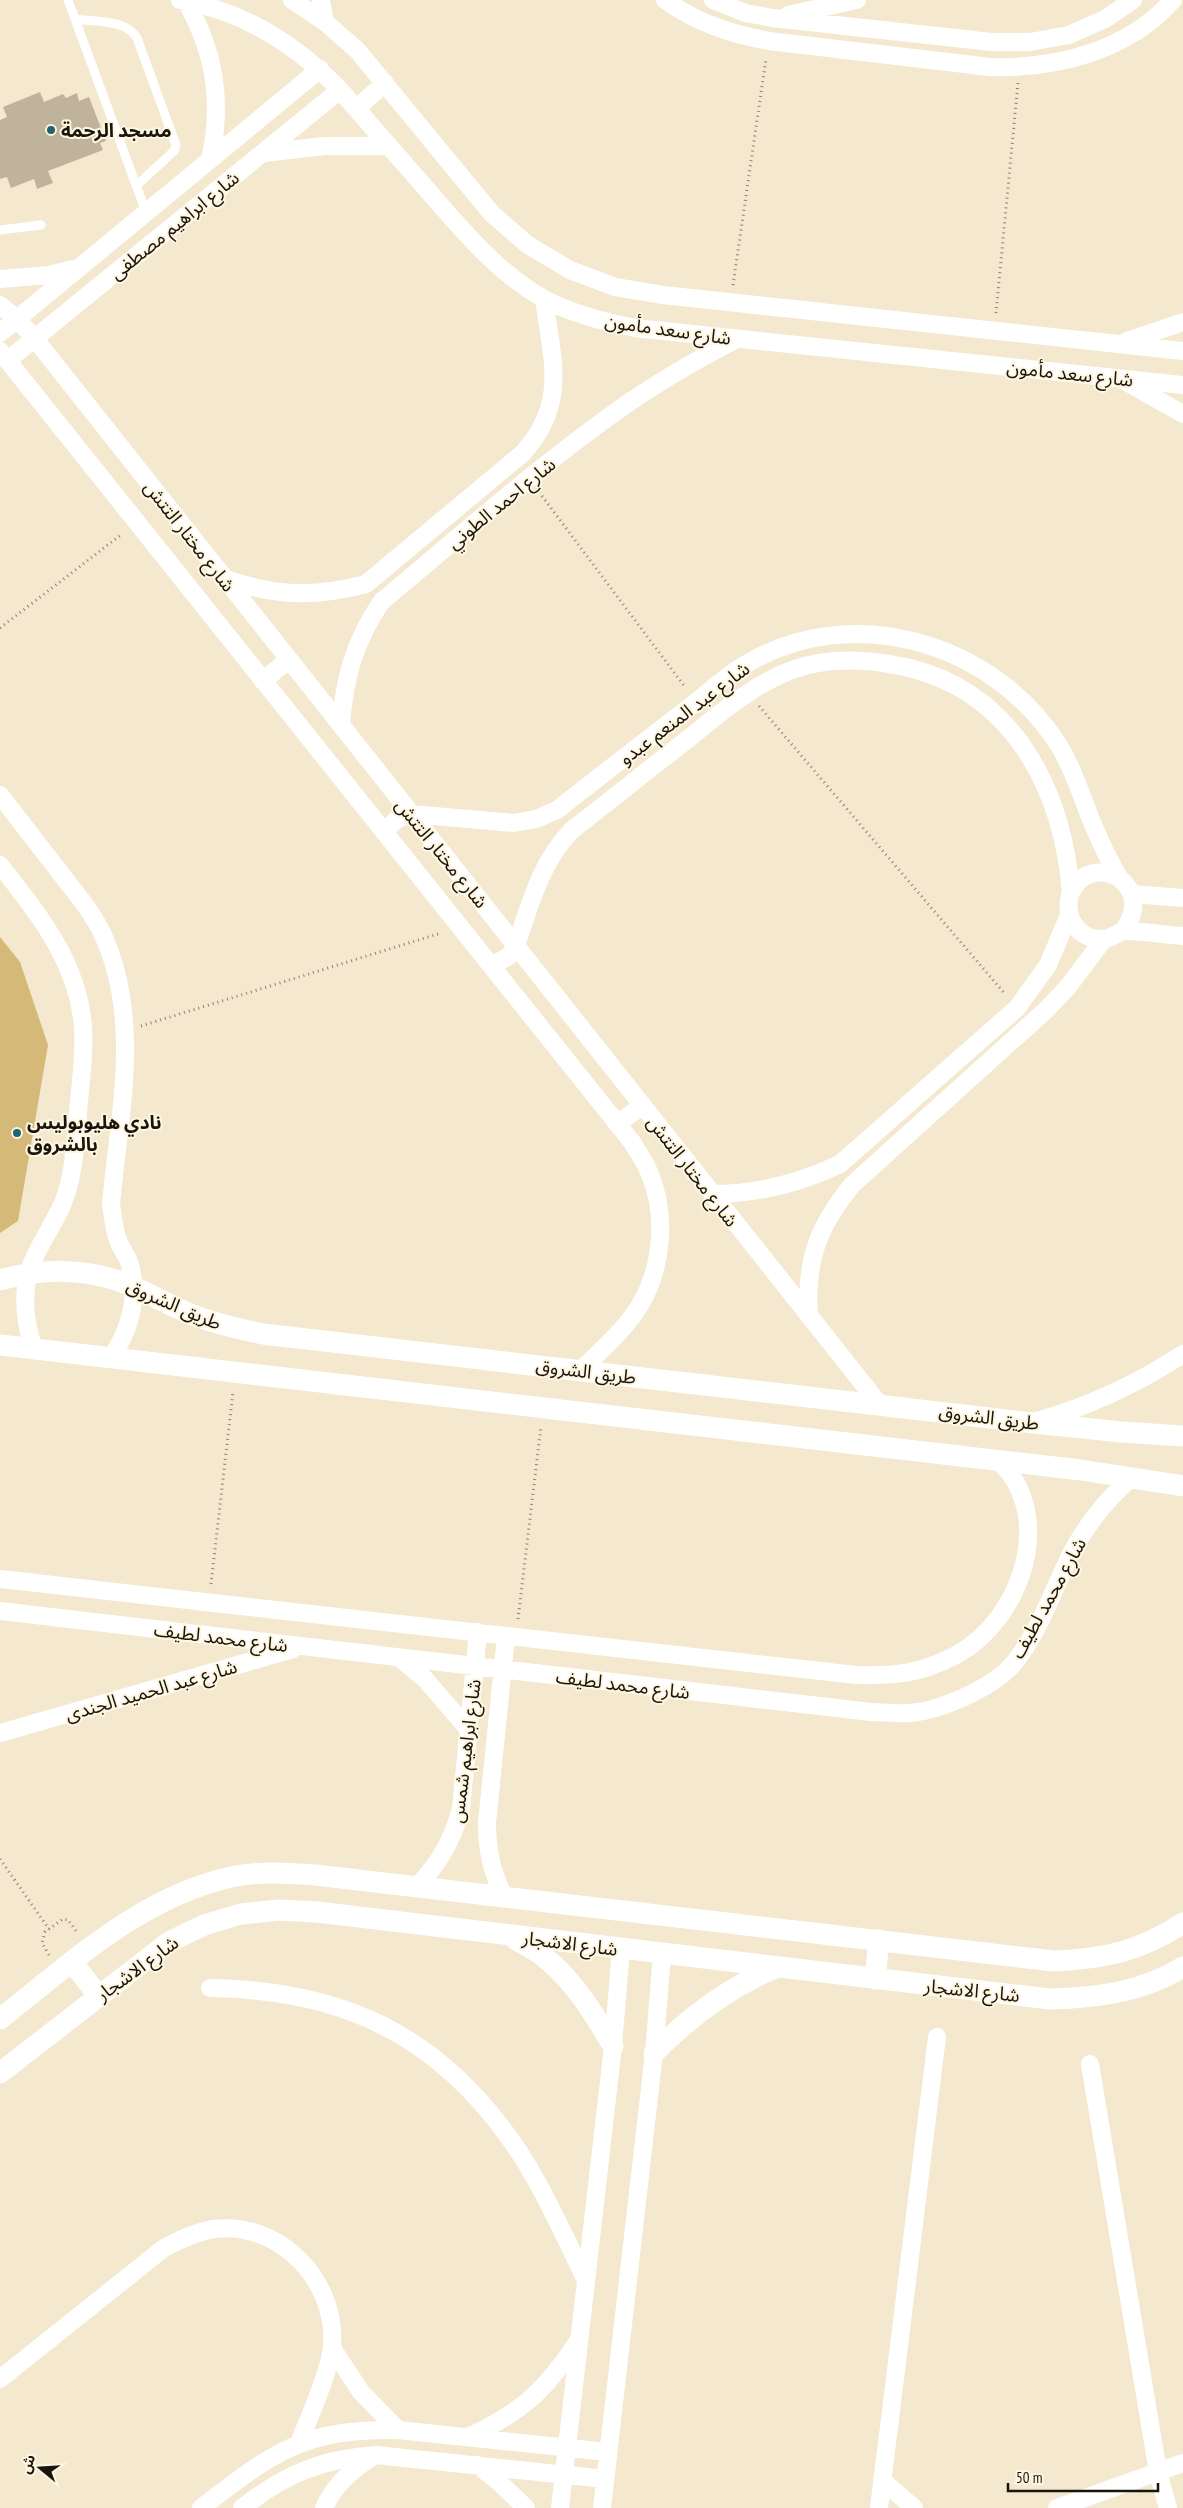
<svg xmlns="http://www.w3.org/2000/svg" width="1183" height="2508" viewBox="0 0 1183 2508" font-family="'PT Sans Narrow','Noto Sans Arabic',sans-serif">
	<rect width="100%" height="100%" fill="#f4e8cf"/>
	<path fill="#d5b978" d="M0,937L20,962L48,1045L18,1221L0,1233Z"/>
	<path fill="#bfb49b" d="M40,92L44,102L63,94L66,98L77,93L79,101L89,97L106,141L100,143L103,150L48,171L53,183L37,189L34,179L11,188L7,177L0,179V120L7,117L3,107Z"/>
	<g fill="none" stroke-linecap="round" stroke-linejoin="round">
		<path stroke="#8b8371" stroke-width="3" stroke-dasharray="1 4" stroke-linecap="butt" d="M733,285L766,59
			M996,313L1018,83
			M539,492L685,687
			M0,628L122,534
			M759,706L1005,994
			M141,1026L441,933
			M211,1584L233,1392
			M518,1619L541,1426
			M0,1859L49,1929
			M49,1955L42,1943L45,1932L63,1919L68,1920L77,1932"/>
		<path stroke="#fff" stroke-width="9" d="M68,0L146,212
			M75,19C95,22 126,19 137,38L176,145L174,151L137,185
			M0,230L41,225"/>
		<path stroke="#fff" stroke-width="18" d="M180,0C242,11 296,44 340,90C370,124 400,159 430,193C465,233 498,273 544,299C573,314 603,322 635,328L1183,385
			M292,0L325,22L357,50L492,214L528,245L570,270L615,287L663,295L1183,351
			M321,0L325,22
			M665,0C697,23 731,34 769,41L990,67C1056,69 1128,51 1173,0
			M713,0L745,13L773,18L991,42H1030L1069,35L1105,19L1133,0
			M186,1C215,52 223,102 210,160
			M788,15L857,0
			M356,109L385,83
			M263,153L325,146H389
			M0,279L49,275L73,269
			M0,305L17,319L35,339L880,1405
			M0,333L320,69
			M1127,341L1183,322
			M0,351L632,1142C638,1152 645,1162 649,1172C667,1214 663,1266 640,1305C625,1330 601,1350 580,1371
			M8,360L340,90
			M1128,383L1183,414
			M223,578C274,596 313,598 366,584L523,453C568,403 552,359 544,299
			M263,681L288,660
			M341,725C344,678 355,640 382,601C458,538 533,471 614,413C653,385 694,361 737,339
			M0,795C19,820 39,845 58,870C74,891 92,911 103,935C142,1021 119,1115 111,1204C113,1218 114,1232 120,1245C123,1251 127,1256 129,1262C140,1296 130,1330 111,1358
			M385,833C392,822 398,817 411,814L514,823L536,819L557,810C600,776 643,743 686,710C704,696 723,678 743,666C849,600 992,641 1058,744C1072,766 1080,792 1090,817C1098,838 1108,858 1119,878
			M0,865C39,915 78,962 83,1027C85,1056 80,1085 78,1114C75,1144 74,1175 63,1203C55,1221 45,1236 36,1254C21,1284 23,1318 34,1349
			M1132,894L1183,898
			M1123,931C1157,886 1097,852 1074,887C1059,910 1076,942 1105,939C1112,938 1119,931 1126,931C1145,931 1164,935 1183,936
			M492,966L509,956L516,945C531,903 540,863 572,830C611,800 649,769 688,739C720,713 752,685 792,670C822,659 858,659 889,664C1007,682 1062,782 1071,893
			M617,1124L642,1106
			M712,1194C758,1194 798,1184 840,1164L1017,1008L1048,965L1069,915
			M809,1316C805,1261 818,1226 853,1184L1046,1010L1067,988L1104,939
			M1037,1421C1090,1406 1137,1384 1183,1354
			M0,1579L856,1675C895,1676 920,1674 956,1655C1021,1620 1057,1517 999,1461
			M0,1611L871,1712C883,1712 896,1714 909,1713C940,1711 993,1688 1014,1663C1040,1631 1053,1589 1072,1552C1087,1524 1107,1499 1131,1478
			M400,1658L425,1679L468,1729
			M0,1733L293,1649
			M416,1887C439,1864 452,1841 461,1809L478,1632
			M504,1897C492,1872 487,1851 487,1823L506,1636
			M210,1988C342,1990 437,2034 513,2143C541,2183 564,2236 586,2280
			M1090,2064L1158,2472L1168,2508
			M332,2348L361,2392L398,2430
			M0,2379L164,2248C181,2239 196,2232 214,2229C280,2221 337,2281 332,2346C330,2371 309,2418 299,2443
			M468,2437C522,2412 546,2390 578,2341
			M477,2465L499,2482L526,2508
			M882,2480L914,2508
			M201,2508C272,2453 304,2428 398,2430L608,2452
			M242,2508C285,2474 321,2459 376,2455L605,2479
			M324,2508C334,2485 351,2470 372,2457
			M560,2508L613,2046L621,1949
			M602,2508L654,2053L662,1954
			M879,2508L937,2037
			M1057,2508L1183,2463"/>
		<path stroke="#fff" stroke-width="21" d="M0,1280C35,1270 74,1268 109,1278C139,1286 165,1304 193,1315C216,1324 239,1329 263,1334L1033,1423L1122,1432L1183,1436
			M0,1345L1081,1470L1183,1486
			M516,1940C525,1945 535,1950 543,1956C573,1979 594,2014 613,2046
			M72,1962L98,1995
			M875,1979L879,1940
			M0,2019C71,1963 141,1897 231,1877C259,1871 287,1873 315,1875L1054,1961C1104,1959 1141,1951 1183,1923
			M654,2053C690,2016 728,1988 775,1968
			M0,2073L169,1942L204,1925L241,1914L279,1910L317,1912L1050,1999C1096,1998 1143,1992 1183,1967"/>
	</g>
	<g fill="#206276" stroke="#fff6e1" stroke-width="2">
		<circle cx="51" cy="130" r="5"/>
		<circle cx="17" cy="1133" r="5"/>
	</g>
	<g text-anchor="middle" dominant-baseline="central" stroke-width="4" stroke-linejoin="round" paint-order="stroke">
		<g font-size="19" font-weight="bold" fill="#19150c" stroke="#fff6e1" text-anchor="start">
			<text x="61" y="130">مسجد الرحمة</text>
			<text x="27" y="1122">نادي هليوبوليس<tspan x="27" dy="22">بالشروق</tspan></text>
		</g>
		<g font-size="19" fill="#19150c" stroke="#fff6e1">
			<text transform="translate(174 225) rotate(-39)">شارع ابراهيم مصطفى</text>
			<text transform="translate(668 329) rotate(8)">شارع سعد مأمون</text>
			<text transform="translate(1070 373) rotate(6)">شارع سعد مأمون</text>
			<text transform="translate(501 503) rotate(-39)">شارع احمد الطوني</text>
			<text transform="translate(190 536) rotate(52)">شارع مختار التتش</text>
			<text transform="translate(684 713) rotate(-37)">شارع عبد المنعم عبدو</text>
			<text transform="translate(442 853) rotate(51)">شارع مختار التتش</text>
			<text transform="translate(693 1171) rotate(52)">شارع مختار التتش</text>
			<text transform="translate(174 1304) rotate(23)">طريق الشروق</text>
			<text transform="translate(586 1371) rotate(7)">طريق الشروق</text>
			<text transform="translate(989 1417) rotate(7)">طريق الشروق</text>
			<text transform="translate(1048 1598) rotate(-61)">شارع محمد لطيف</text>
			<text transform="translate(221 1637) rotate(7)">شارع محمد لطيف</text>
			<text transform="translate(623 1684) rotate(7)">شارع محمد لطيف</text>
			<text transform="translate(151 1690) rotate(-16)">شارع عبد الحميد الجندى</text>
			<text transform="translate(465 1751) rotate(-83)">شارع ابراهيم شمس</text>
			<text transform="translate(570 1943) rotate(7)">شارع الاشجار</text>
			<text transform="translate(137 1968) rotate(-36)">شارع الاشجار</text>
			<text transform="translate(972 1990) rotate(6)">شارع الاشجار</text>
		</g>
	</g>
	<g transform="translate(40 2468) rotate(288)" stroke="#fff6e1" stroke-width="4" paint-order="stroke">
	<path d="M0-4L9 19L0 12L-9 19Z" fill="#19150c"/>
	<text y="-8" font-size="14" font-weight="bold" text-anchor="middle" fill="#19150c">ش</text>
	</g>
	<path d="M1008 2483v8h150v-8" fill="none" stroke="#19150c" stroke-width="2.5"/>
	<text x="1016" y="2483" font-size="15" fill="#19150c" stroke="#fff6e1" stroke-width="4" paint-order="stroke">50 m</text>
</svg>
